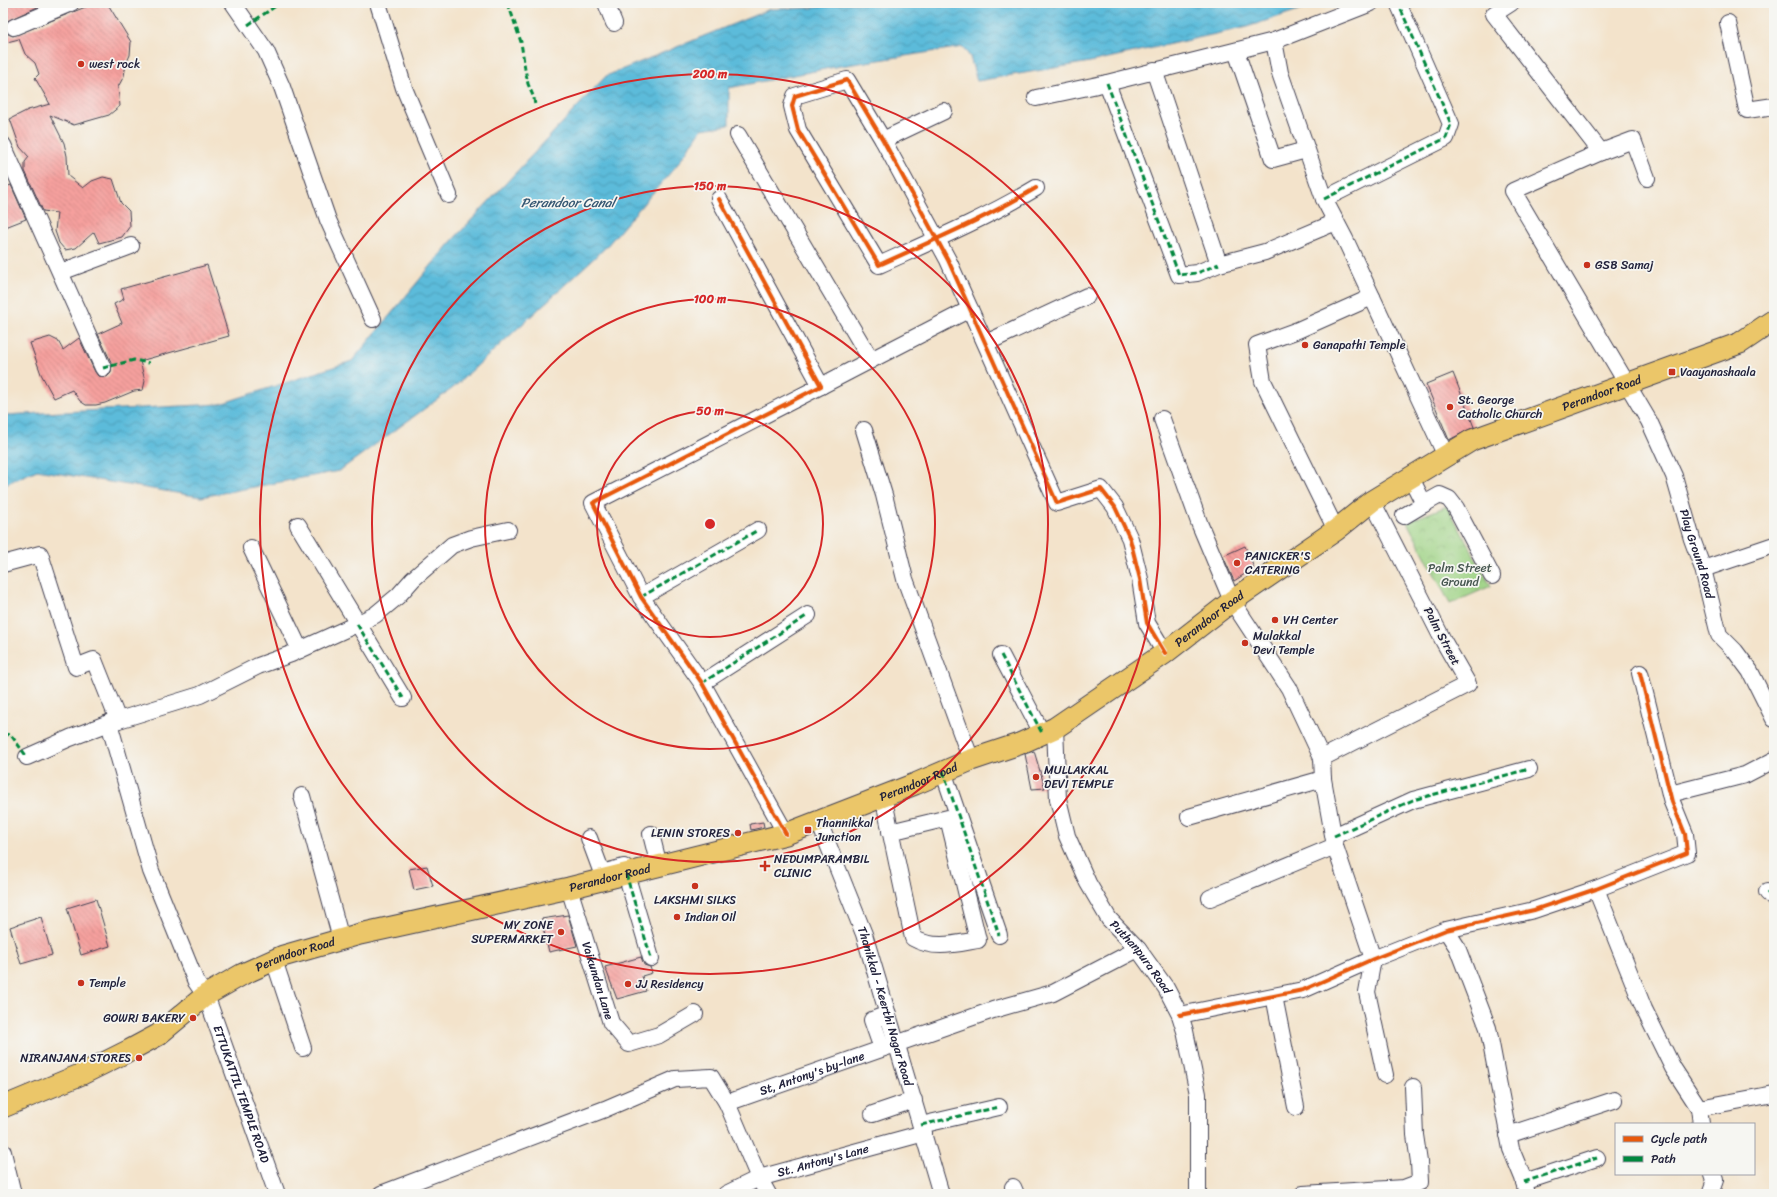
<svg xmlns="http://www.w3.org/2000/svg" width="1777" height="1197" viewBox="0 0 1777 1197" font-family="Sriracha,sans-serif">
	<defs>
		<pattern id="park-crowns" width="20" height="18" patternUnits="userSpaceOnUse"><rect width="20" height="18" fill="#9dd283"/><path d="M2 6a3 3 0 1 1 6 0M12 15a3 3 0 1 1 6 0" fill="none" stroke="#87b472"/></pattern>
		<pattern id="water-waves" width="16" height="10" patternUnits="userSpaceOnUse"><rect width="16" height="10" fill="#5cbbda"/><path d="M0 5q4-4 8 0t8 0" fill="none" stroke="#4c98b2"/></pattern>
		<pattern id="building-back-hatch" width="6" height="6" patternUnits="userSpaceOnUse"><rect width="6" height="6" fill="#f6a09e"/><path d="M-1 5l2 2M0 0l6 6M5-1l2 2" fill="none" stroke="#c78282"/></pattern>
	</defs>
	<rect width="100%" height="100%" fill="#f6f6f2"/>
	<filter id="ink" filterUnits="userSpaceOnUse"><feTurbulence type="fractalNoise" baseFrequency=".025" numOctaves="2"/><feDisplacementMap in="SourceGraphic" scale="8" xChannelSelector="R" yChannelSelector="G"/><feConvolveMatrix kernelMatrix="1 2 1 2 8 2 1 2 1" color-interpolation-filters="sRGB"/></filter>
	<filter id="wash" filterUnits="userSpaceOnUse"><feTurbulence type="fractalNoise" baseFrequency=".012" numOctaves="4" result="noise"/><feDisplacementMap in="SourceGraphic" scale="16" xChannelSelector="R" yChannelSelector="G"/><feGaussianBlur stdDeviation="0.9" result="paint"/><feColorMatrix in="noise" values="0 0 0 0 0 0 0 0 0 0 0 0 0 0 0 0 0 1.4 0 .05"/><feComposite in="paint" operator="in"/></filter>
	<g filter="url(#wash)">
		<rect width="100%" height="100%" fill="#f3e3cb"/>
		<path fill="url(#park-crowns)" stroke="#607a5f" d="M1447,506L1491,586L1450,604L1407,522Z"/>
		<path fill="url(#water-waves)" stroke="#3f6e8a" d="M845,3H1320L1247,27L1090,62L977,81L970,57L963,47L840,66L729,88V125L702,129L677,165L605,248L453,388L339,471L201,497L37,470L3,485V415L220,404L352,361L449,244L606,76L770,9L812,8Z"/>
		<g id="blocks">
			<path fill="url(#building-back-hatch)" d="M3,3L44,4L7,21L5,25V30L8,34L13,36L93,4L103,3L109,6L131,42L130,55L126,64L124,76L118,87L120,106L109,115L74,125L50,115L64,143L67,156L68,176L83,188L92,181L103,177L113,179L121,203L129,211L130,226L122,237L99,243L94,232L76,248L65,250L59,243L55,231L57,213L43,211L25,171V162L29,157L20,147L10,119L28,110L50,104L35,78L39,74L35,63L25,54L19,39L3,43Z
				M11,185L26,219L3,228V188Z
				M207,265L229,336L140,361L145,381L143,390L134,391L105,403L96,405H86L80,401L72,390L54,398L41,374L30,343L50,337L58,341L63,350L79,338L95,372L98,376L107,377L111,373L112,364L98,334L122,323L114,304L124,299L121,289Z
				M1453,373L1474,427L1449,440L1426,384Z
				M1245,546L1254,568L1234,581L1223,556Z
				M1034,751L1045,788L1032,789L1025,754Z
				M763,822L764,827L751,830L750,824Z
				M427,866L433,886L414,890L409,869Z
				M96,899L110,946L81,955L67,908Z
				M568,915L577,946L549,952L541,919Z
				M41,917L52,955L21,964L10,927Z
				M641,957L644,965L650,967L652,973L642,976L646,991L617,999L605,967Z"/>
		</g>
	</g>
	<g filter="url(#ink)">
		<use href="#blocks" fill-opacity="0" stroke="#413f51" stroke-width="1"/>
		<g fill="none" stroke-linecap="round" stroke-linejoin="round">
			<g stroke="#413f51" stroke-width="18">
				<g id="minor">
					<path d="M233,3L266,51L282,87L328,220L373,319"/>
					<path d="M378,3L404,88L449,195"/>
					<path d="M606,3L614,23"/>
					<path d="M1511,3L1494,14L1601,152L1633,140L1647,178"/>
					<path d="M1728,23L1747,110L1774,106"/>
					<path d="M14,27L71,3"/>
					<path d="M1274,41L1280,73L1324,199L1345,239L1446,456"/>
					<path d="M1236,51L1273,159L1306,150"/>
					<path d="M1154,70L1219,264L1265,252L1336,222"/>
					<path d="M1107,83L1179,275L1197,273L1219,264"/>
					<path d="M1036,98L1107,83L1274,41L1371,3"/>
					<path d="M738,135L871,360L821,386"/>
					<path d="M883,140L944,111"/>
					<path d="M3,145L103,368"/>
					<path id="s1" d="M1601,152L1513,191L1649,421L1674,476L1692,539L1703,569L1719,635L1735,651L1750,671L1774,719"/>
					<path d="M1036,188C986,218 932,241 879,265L798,130L792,106L795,96L847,80L883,140L948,260L1057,503L1101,489L1115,507L1130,539L1140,579L1147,623L1165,653"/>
					<path d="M719,199L821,386L593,503L641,597L702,683L786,834"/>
					<path d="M1324,199L1446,138L1451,124L1398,3"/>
					<path d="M61,272L131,246"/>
					<path d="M986,343L1087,296"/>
					<path d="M871,360L970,309"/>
					<path d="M1162,419L1200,525L1232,601L1289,688L1322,758L1323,779L1335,846L1373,959L1367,992L1385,1075"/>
					<path d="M864,430L884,495L905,579L971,760"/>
					<path d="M1411,478L1424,504L1440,495L1449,499L1456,508L1492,576"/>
					<path d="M1404,516L1424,504"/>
					<path d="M298,525L403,698"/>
					<path d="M1336,530L1263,381L1257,345L1298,330L1372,297"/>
					<path d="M251,548L300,650"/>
					<path d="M3,564L40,554L76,667L94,660L118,720"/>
					<path d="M1703,569L1774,545"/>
					<path d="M641,597L758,530"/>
					<path d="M1001,655L1042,733"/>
					<path d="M702,683L808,615"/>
					<path id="s2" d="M109,723L151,871L196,982L207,998L277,1194"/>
					<path id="s3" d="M1055,728L1058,799L1067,836L1088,883L1109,919L1138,949L1166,988L1180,1015L1185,1031L1198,1094V1194"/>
					<path d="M27,757L70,738L109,723L200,695L258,666L291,654L357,624L375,615L398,596L413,579L452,545L471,538L508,530"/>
					<path d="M1322,758L1468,684L1444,642L1372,501"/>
					<path d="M943,771L999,935"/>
					<path d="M1670,794L1745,775L1774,760"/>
					<path d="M302,796L341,939"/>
					<path d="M883,796L913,938C934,950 955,944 978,940L948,818L890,832"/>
					<path d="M1189,817L1323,779"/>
					<path id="s4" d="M819,822L864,934L941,1194"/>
					<path d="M651,834L659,866"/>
					<path d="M1334,836L1413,800L1529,769"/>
					<path d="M589,838L602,873L624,867L651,958"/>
					<path id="s5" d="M569,888L611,1023L629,1044L659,1035L695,1014"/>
					<path d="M1596,889L1644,1009L1673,1068L1699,1108L1701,1124"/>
					<path d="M1767,892L1774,899"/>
					<path d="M1210,898L1335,846"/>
					<path d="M1446,930L1457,947L1488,1028L1511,1149L1523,1178L1527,1194"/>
					<path d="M274,960L303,1048"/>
					<path d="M1274,996L1296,1107"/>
					<path d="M1180,1015L1303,990L1373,959L1446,930L1534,910L1596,889L1687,853L1685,834L1672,802L1640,673"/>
					<path d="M879,1040L872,1020L888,1014"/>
					<path id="s6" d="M727,1103L993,1010L1053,993L1138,949"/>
					<path d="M1699,1108L1774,1094"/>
					<path d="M873,1114L914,1100"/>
					<path d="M921,1125L999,1107"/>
					<path d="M1508,1135L1614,1100"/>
					<path d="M3,1152L13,1194"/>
					<path d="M1524,1182L1597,1158"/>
					<path d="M1013,1187L1016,1194"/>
					<path d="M381,1194L605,1109L675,1079L711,1077L727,1103L759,1178L768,1194"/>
					<path id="s7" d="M726,1194L759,1178L924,1133"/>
					<path d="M1303,1194L1404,1188L1420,1182L1419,1162L1415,1135L1413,1087"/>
					<path d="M1710,1194L1715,1180L1713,1174"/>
				</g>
			</g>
			<g stroke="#413f51" stroke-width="23">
				<g id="major">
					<path id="s8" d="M3,1107L82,1074L130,1050L158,1035L206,995L243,974L283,956L360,934L569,888L786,834L915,784L971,760L1019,744L1055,728L1165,653L1232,601L1336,530L1372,501L1472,440L1740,343L1774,320"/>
				</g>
			</g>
			<use href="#minor" stroke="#fff" stroke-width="16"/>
			<use href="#major" stroke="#ebc669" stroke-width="21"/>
			<path stroke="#00873e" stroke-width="3" stroke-dasharray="6 3" stroke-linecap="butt" d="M508,3L521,42L525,69L528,84L534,98L535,106
				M248,25L280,3
				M1107,83L1179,275L1197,273L1219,264
				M1324,199L1446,138L1451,124L1398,3
				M103,368L134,360L149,363
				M641,597L758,530
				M357,624L403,698
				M1001,655L1042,733
				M702,683L808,615
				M3,734L11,735L27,757
				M943,771L999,935
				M1334,836L1413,800L1529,769
				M626,874L651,958
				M1767,892L1774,899
				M921,1125L999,1107
				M1524,1182L1597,1158"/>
			<g stroke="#f6f6f2" stroke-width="6">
				<path id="cycleway" d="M1036,188C986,218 932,241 879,265L798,130L792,106L795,96L847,80L883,140L948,260L1057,503L1101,489L1115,507L1130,539L1140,579L1147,623L1165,653
					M719,199L821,386L593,503L641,597L702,683L786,834
					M1180,1015L1303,990L1373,959L1446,930L1534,910L1596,889L1687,853L1685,834L1672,802L1640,673"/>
			</g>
			<use href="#cycleway" stroke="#e8590c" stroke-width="4"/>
		</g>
	</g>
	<g fill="none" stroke="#d62828" stroke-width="2">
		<circle cx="710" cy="524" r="113"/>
		<circle cx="710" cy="524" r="225"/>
		<circle cx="710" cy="524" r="338"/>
		<circle cx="710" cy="524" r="450"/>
	</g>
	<g fill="#c8321e" stroke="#f6f6f2" stroke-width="1.5">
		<circle cx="81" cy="64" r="4"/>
		<circle cx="1587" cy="265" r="4"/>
		<circle cx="1305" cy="345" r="4"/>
		<rect x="1668" y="368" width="8" height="8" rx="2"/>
		<circle cx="1450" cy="407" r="4"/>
		<circle cx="1237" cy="563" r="4"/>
		<circle cx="1275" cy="620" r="4"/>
		<circle cx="1245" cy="643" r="4"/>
		<circle cx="1036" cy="777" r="4"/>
		<rect x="804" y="826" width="8" height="8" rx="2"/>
		<circle cx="738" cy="833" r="4"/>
		<path d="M763 860h4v4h4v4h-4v4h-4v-4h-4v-4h4z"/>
		<circle cx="695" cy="886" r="4"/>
		<circle cx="677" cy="917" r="4"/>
		<circle cx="561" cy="932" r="4"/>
		<circle cx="81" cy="983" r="4"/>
		<circle cx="628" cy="984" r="4"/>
		<circle cx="193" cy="1018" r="4"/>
		<circle cx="139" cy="1058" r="4"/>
	</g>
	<g text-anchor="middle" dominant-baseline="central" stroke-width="3.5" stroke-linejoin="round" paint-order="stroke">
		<g font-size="12" fill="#22223b" stroke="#f6f6f2" text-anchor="start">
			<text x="89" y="64">west rock</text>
			<text x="1595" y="265">GSB Samaj</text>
			<text x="1313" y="345">Ganapathi Temple</text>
			<text x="1680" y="372">Vaayanashaala</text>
			<text x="1458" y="400">St. George<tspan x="1458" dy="14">Catholic Church</tspan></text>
			<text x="1245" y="556">PANICKER'S<tspan x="1245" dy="14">CATERING</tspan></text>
			<text x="1283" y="620">VH Center</text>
			<text x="1253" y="636">Mulakkal<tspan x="1253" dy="14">Devi Temple</tspan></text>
			<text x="1044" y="770">MULLAKKAL<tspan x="1044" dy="14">DEVI TEMPLE</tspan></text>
			<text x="816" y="823">Thannikkal<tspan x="816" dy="14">Junction</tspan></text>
			<text x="730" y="833" text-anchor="end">LENIN STORES</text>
			<text x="774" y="859">NEDUMPARAMBIL<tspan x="774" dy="14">CLINIC</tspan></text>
			<text x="695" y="900" text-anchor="middle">LAKSHMI SILKS</text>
			<text x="685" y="917">Indian Oil</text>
			<text x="553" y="925" text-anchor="end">MY ZONE<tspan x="553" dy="14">SUPERMARKET</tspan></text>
			<text x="89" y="983">Temple</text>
			<text x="636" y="984">JJ Residency</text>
			<text x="185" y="1018" text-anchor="end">GOWRI BAKERY</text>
			<text x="131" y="1058" text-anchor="end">NIRANJANA STORES</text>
		</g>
		<g font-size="12" fill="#22223b" stroke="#f6f6f2">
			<text stroke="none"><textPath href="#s8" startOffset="1772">Perandoor Road</textPath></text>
			<text stroke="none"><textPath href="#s1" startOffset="505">Play Ground Road</textPath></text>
			<text stroke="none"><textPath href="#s8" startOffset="1316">Perandoor Road</textPath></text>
			<text transform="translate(1442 636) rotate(62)">Palm Street</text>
			<text stroke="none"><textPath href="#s8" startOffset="980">Perandoor Road</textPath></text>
			<text stroke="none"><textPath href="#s8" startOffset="656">Perandoor Road</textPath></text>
			<text stroke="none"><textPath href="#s8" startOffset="332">Perandoor Road</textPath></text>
			<text stroke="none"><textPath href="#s3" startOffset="252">Puthanpura Road</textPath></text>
			<text stroke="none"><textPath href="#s5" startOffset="97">Vaikundan Lane</textPath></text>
			<text stroke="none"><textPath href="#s4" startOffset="196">Thanikkal - Keerthi Nagar Road</textPath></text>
			<text stroke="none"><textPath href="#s6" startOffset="90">St, Antony's by-lane</textPath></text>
			<text stroke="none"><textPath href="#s2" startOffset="395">ETTUKATTIL TEMPLE ROAD</textPath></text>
			<text stroke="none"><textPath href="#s7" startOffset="103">St. Antony's Lane</textPath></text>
		</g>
		<g font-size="12" fill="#475751" stroke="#f6f6f2">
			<text x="1460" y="568">Palm Street<tspan x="1460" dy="14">Ground</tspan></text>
		</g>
		<g font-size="13" font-style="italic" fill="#365873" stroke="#f6f6f2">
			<text x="568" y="202">Perandoor Canal</text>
		</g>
	</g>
	<circle cx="710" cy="524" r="6" fill="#d62828" stroke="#f6f6f2" stroke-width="2"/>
	<g font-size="12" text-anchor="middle" font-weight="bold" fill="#d62828" stroke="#f6f6f2" stroke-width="3.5" stroke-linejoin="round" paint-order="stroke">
		<text x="710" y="78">200 m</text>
		<text x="710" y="190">150 m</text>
		<text x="710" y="303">100 m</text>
		<text x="710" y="415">50 m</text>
	</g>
	<rect width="1777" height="1197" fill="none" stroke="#f6f6f2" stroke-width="16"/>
	<rect x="1615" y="1123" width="140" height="52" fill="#f6f6f2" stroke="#a1a1a9"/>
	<rect x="1623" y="1136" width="20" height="6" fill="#e8590c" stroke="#a1a1a9"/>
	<text x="1651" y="1143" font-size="12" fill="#22223b">Cycle path</text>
	<rect x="1623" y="1156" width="20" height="6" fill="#00873e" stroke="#a1a1a9"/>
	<text x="1651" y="1163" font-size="12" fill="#22223b">Path</text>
</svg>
